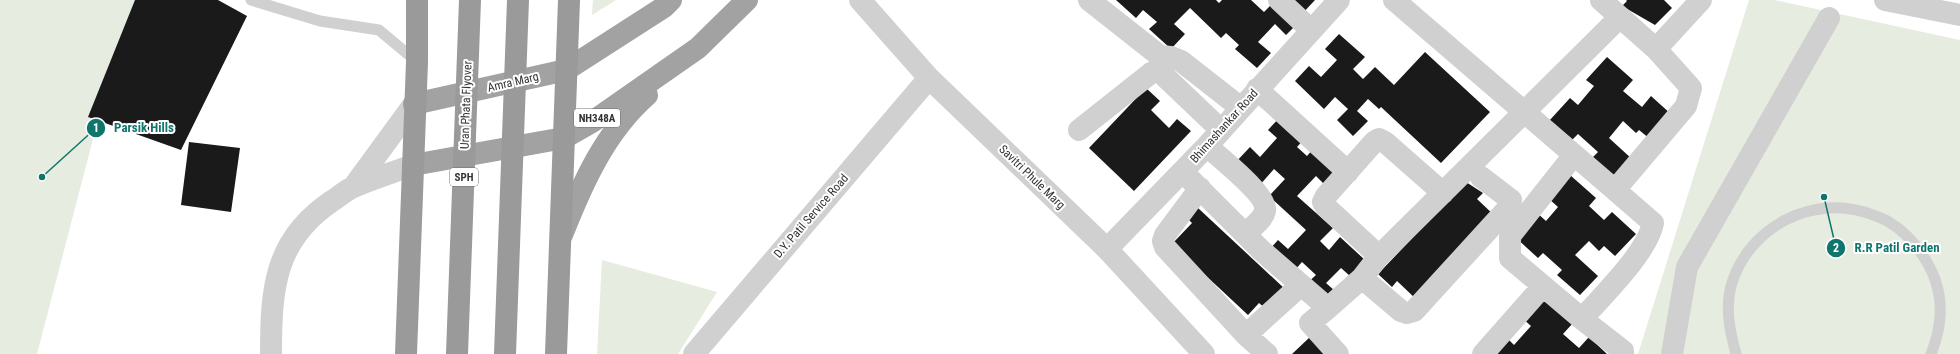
<svg xmlns="http://www.w3.org/2000/svg" width="1960" height="354" viewBox="0 0 1960 354" font-family="'Roboto Condensed',sans-serif">
	<rect width="100%" height="100%" fill="#fff"/>
	<path fill="#e6ecdf" d="M0,0H160L111,70L37,354H0Z
		M593,0H616L592,15Z
		M1749,0H1774L1960,40V354H1638Z
		M602,260L717,292L678,354H597Z"/>
	<path fill="#1a1a1a" d="M135,0H218L247,16L181,150L88,117Z
		M1116,0H1216L1219,3L1222,0H1251L1264,12L1272,4L1295,26L1286,35L1275,24L1258,42L1271,53L1257,68L1235,49L1239,45L1226,33L1221,38L1190,8L1174,24L1185,34L1171,49L1149,29L1157,22L1143,10L1136,18Z
		M1285,0H1315L1301,15Z
		M1626,0H1664L1672,8L1655,25L1622,6L1627,1Z
		M1339,34L1365,57L1353,69L1363,79L1375,67L1394,85L1425,52L1490,112L1441,163L1381,107L1379,109L1368,99L1357,111L1368,121L1353,136L1337,120L1348,109L1335,97L1324,109L1295,81L1309,66L1321,77L1337,60L1325,49Z
		M1607,57L1633,80L1623,91L1642,107L1651,96L1672,115L1650,139L1639,130L1636,133L1623,121L1609,138L1632,159L1614,178L1592,158L1598,152L1578,134L1571,141L1549,121L1570,98L1578,105L1594,86L1586,80Z
		M1146,88L1160,101L1151,110L1169,128L1177,119L1191,131L1134,191L1089,148Z
		M1281,116L1305,138L1297,147L1307,156L1315,147L1339,170L1325,185L1316,176L1297,196L1333,228L1320,241L1329,250L1340,237L1365,260L1350,276L1341,268L1326,283L1335,291L1324,303L1305,285L1316,275L1302,262L1294,271L1270,249L1278,240L1288,249L1306,230L1269,196L1285,179L1274,169L1259,186L1235,163L1250,147L1260,157L1277,138L1268,130Z
		M189,142L240,148L231,212L181,205Z
		M1570,175L1596,198L1589,206L1604,220L1612,212L1636,234L1615,256L1604,246L1599,251L1589,241L1575,255L1598,276L1580,295L1557,275L1562,270L1543,253L1538,258L1514,236L1536,212L1546,221L1558,207L1548,198Z
		M1466,182L1483,193L1477,199L1496,217L1417,300L1397,281L1392,287L1378,274Z
		M1198,208L1285,289L1266,309L1259,303L1248,315L1172,244L1192,223L1187,218Z
		M1542,296L1573,323L1563,334L1579,348L1589,337L1607,354H1490L1506,337L1514,345L1531,326L1522,318Z
		M1310,337L1326,354H1292Z"/>
	<g fill="none" stroke-linecap="round" stroke-linejoin="round">
		<path stroke="#d0d0d0" stroke-width="11" d="M251,0L320,21L379,30L416,61
			M1736,354C1730,332 1725,308 1731,286C1748,226 1815,192 1873,215C1878,217 1885,219 1889,222C1904,231 1916,244 1925,259C1944,289 1944,322 1931,354"/>
		<path stroke="#d0d0d0" stroke-width="22" d="M1089,0L1160,56L1171,57L1181,61L1241,108
			M1279,0L1311,30
			M1394,0L1615,190L1686,106L1691,88L1656,49
			M1601,0L1656,49L1701,0
			M1885,0L1960,15
			M1257,89L1348,172
			M1079,130L1151,73L1159,71L1221,130
			M1207,146C1220,158 1268,195 1265,211C1263,220 1251,228 1245,234
			M1574,155L1510,236V258L1582,319C1603,295 1647,253 1653,223L1615,190
			M1183,172L1262,251L1328,308L1362,278
			M1200,188L1165,235L1163,241L1165,247L1246,335L1267,354
			M1443,193L1385,142L1379,139L1374,142L1326,196L1323,202L1326,207L1379,256L1620,17
			M1107,249L1207,146L1339,0
			M1379,256L1362,278L1401,311L1407,313L1414,311L1510,206L1511,200L1481,177
			M1328,308L1310,323L1338,354
			M1582,319L1623,351V354
			M1246,335L1301,285
			M1483,354L1543,286
			M1672,354L1687,267L1829,18"/>
		<path stroke="#d0d0d0" stroke-width="22" d="M860,0L929,78L1107,249L1204,354
			M354,186L414,104
			M271,354C271,289 274,240 332,201C340,196 347,189 356,186C374,178 394,172 413,165
			M694,354L929,78"/>
		<path stroke="#a2a2a2" stroke-width="22" d="M414,104L566,70L664,7L671,0
			M413,165L564,138L592,122L698,48L747,0
			M562,235C582,184 605,132 647,95"/>
		<path stroke="#9a9a9a" stroke-width="22" d="M406,354L417,62V0
			M556,354L569,0"/>
		<path stroke="#9a9a9a" stroke-width="22" d="M457,354L470,0
			M505,354L518,0"/>
	</g>
	<g text-anchor="middle" dominant-baseline="central" stroke-width="4" stroke-linejoin="round" paint-order="stroke">
		<g fill="#fff" stroke="#707070" stroke-width="1">
			<rect x="574" y="109" width="46" height="18" rx="3"/>
			<rect x="450" y="168" width="28" height="18" rx="3"/>
		</g>
		<g font-size="11" font-weight="bold" fill="#333">
			<text x="597" y="118">NH348A</text>
			<text x="464" y="177">SPH</text>
		</g>
		<g font-size="12" fill="#333" stroke="#fff">
			<text transform="translate(513 82) rotate(-13)">Amra Marg</text>
			<text transform="translate(466 105) rotate(-88)">Uran Phata Flyover</text>
			<text transform="translate(1224 126) rotate(-48)">Bhimashankar Road</text>
			<text transform="translate(1032 177) rotate(44)">Savitri Phule Marg</text>
			<text transform="translate(811 216) rotate(-49)">D.Y. Patil Service Road</text>
		</g>
	</g>
	<path fill="none" stroke="#0f766e" stroke-width="1.5" d="M42 177L96 128M1824 197L1836 248"/>
	<g fill="#0f766e" stroke="#fff" stroke-width="1.5">
		<circle cx="42" cy="177" r="4"/>
		<circle cx="1824" cy="197" r="4"/>
		<circle cx="96" cy="128" r="10"/>
		<circle cx="1836" cy="248" r="10"/>
	</g>
	<g font-size="12" text-anchor="middle" font-weight="bold" fill="#fff">
		<text x="96" y="132">1</text>
		<text x="1836" y="252">2</text>
	</g>
	<g font-size="13" text-anchor="middle" font-weight="bold" fill="#0f766e" stroke="#fff" stroke-width="4" stroke-linejoin="round" paint-order="stroke">
		<text x="144" y="132">Parsik Hills</text>
		<text x="1897" y="252">R.R Patil Garden</text>
	</g>
</svg>
